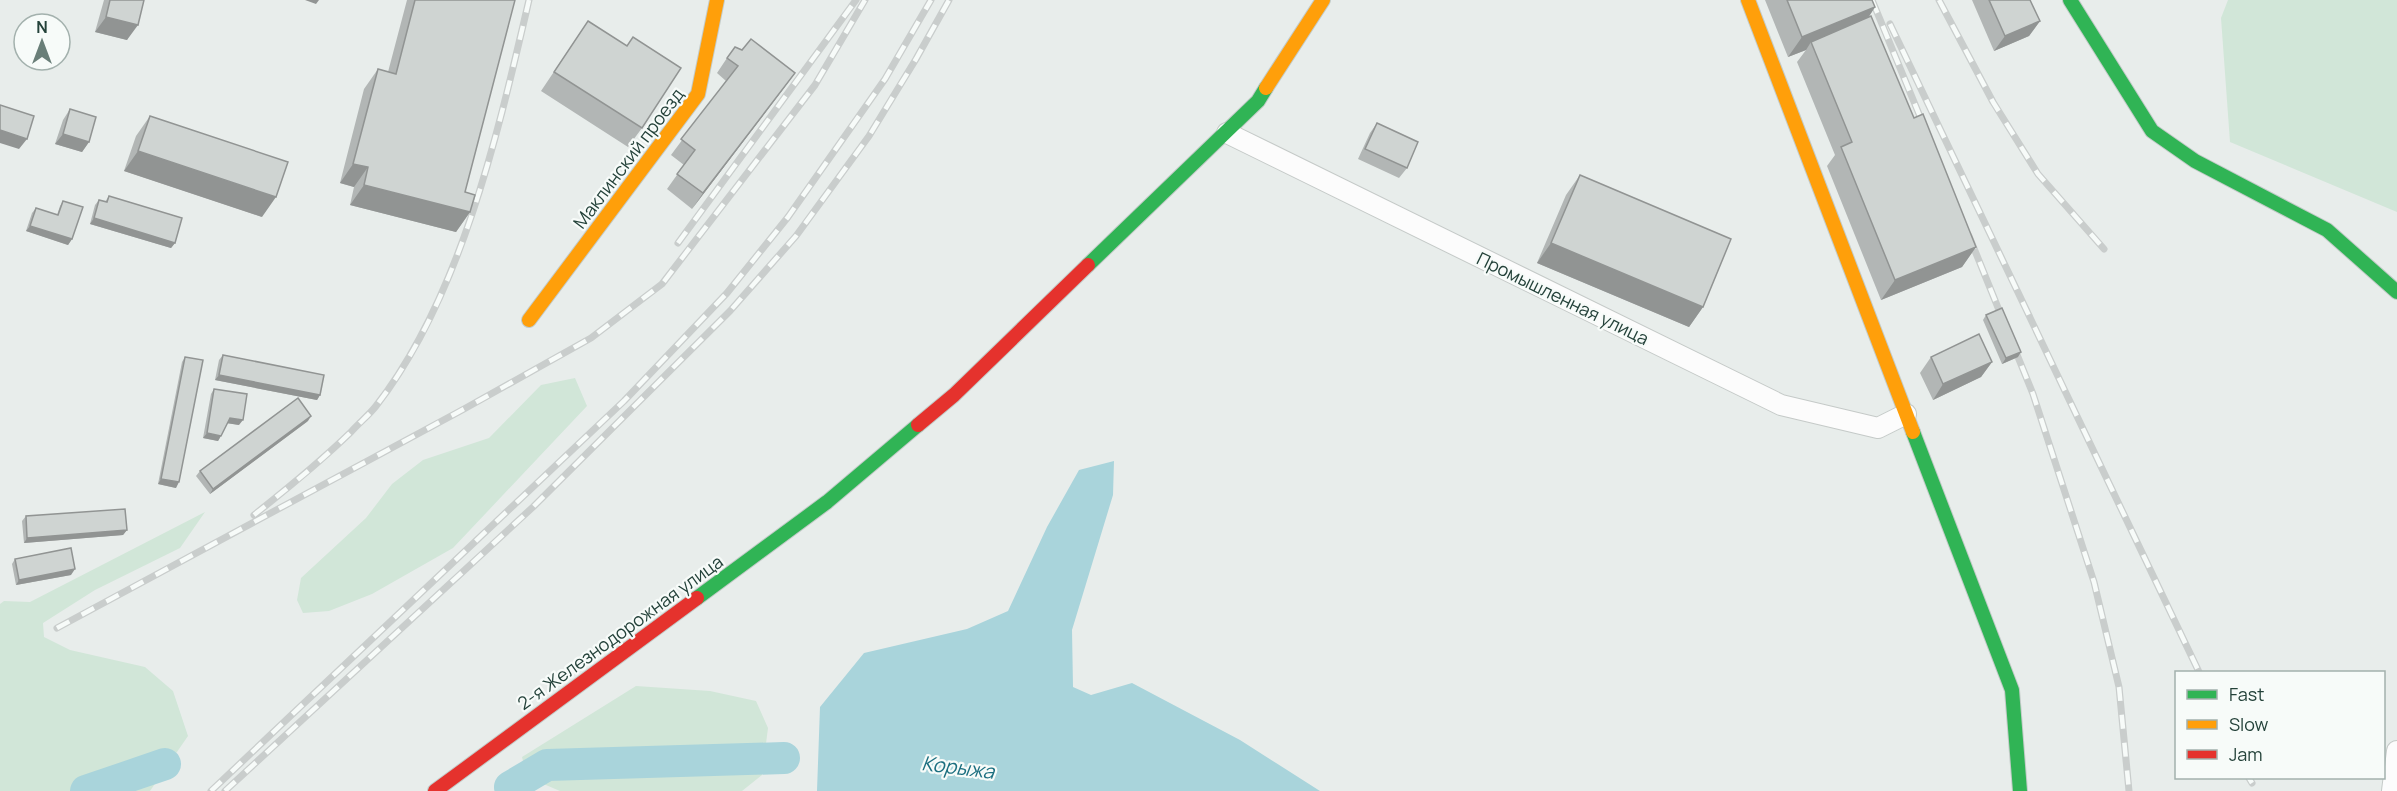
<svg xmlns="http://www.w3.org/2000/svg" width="2397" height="791" viewBox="0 0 2397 791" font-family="Manrope,sans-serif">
	<rect width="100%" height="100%" fill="#e8edeb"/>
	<path fill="#d1e6d8" d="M2228,0H2397V212L2230,142L2221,18Z
		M575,378L587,406L453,548L372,594L329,611L303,613L297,600L301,578L366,518L392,484L423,460L489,438L541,385Z
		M205,512L180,548L95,590L43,623L44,637L70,650L145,667L173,691L188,736L150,791H0V604L4,601L30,602Z
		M636,686L710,691L756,701L768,728L762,775L742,791H560L527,777L522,757Z"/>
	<path fill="#a9d4db" d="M1114,461L1113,495L1072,630L1073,687L1091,695L1132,683L1240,740L1320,791H817L820,707L864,653L967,629L1008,611L1047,527L1079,470Z"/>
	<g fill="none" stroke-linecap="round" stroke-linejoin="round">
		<path stroke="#a9d4db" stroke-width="32" d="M510,787L547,765L784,758
			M86,791L165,764"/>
		<g stroke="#c5cac8" stroke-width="22">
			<path id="street" d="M1227,133L1781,405L1878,428L1906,414
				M2392,791L2397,751"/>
		</g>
		<g stroke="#c3cbc8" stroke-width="16">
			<path id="fast" d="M2070,0L2152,131L2195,161L2327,230L2397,292
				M1088,265L1258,101L1266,88
				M1913,432L2012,690L2020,791
				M697,598L827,502L918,425"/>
		</g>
		<g stroke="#c3cbc8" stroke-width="16">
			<path id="slow" d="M1748,0L1913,432
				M1266,88L1323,0
				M529,320L698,94L717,0"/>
		</g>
		<g stroke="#c3cbc8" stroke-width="16">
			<path id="jam" d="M918,425L954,395L1088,265
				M435,791L697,598"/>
		</g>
		<use href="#street" stroke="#fcfcfc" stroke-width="20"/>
		<use href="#fast" stroke="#30b455" stroke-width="14"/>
		<use href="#slow" stroke="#ff9f0a" stroke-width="14"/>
		<use href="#jam" stroke="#e5322d" stroke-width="14"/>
		<g stroke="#c9cdcc" stroke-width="7">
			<path id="rail" d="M1872,0L1926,131
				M1939,0L1993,102L2038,174L2104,249
				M1890,24L2199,672
				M1969,236L2033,394L2094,582L2119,687L2129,791
				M678,243L856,0
				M254,515C288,488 320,462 351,432C359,423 369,415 376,406C461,297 498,133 529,0
				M57,628L464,409L591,338L662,284L815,85L865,0
				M2249,778L2252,783
				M211,791L624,401L727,293L788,217L885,79L931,0
				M225,791L533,507L730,311L796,236L869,136L916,59L949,0"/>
		</g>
		<use href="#rail" stroke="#f7fbf9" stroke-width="4.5" stroke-dasharray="14" stroke-linecap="butt"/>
	</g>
	<path fill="#b2b6b5" d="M104,0H144L127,40L95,32Z
		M407,0H515L465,192L470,212L456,232L350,205L354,187L340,183L364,89L378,69L388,72Z
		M1765,0H1872L1875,7L1868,18L1914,118L1976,247L1962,267L1881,300L1827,166L1835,155L1797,62L1806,50L1788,57Z
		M1972,0H2030L2040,21L2029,36L1994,51Z
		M588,21L642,128L628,147L541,91Z
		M727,58L795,73L692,209L667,189L684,165L671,155L726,81L717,73Z
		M70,109L89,142L82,152L55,144L63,120Z
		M150,116L262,217L124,171L136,136Z
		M1377,123L1407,168L1399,178L1358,159L1370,133Z
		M1580,175L1703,307L1689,327L1537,263L1566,195Z
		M109,196L175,243L171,248L90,224L95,205L99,200L105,202Z
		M63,201L72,239L68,245L26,231L32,213L36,208L57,215L60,206Z
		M1986,315L2018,357L2002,364L1983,320Z
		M223,355L320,395L317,400L215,380L219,360Z
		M185,357L176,488L158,484L182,362Z
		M1931,357L1992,362L1981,377L1933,400L1920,373Z
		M214,389L239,425L227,423L218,441L203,438L211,394Z
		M308,421L210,494L196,476L200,471Z
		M26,516L127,530L123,535L24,543L22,521Z
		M15,559L71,575L16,585L12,564Z"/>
	<path fill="#919493" d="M305,0H319L316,4Z
		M1875,7L1862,27L1811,42L1806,50L1788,57L1802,37Z
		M106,17L138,25L127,40L95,32Z
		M2040,21L2029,36L1994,51L2005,36Z
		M795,73L784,88L692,209L703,193Z
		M0,130L27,139L19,149L0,143Z
		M63,134L89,142L82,152L55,144Z
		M138,151L276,197L262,217L124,171Z
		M353,164L368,167L354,187L340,183Z
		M364,185L470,212L456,232L350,205Z
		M94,218L175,243L171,248L90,224Z
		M30,226L72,239L68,245L26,231Z
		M1551,243L1703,307L1689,327L1537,263Z
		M1976,247L1962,267L1881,300L1895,280Z
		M2021,352L2018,357L2002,364L2006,358Z
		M1992,362L1981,377L1933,400L1943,384Z
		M219,375L320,395L317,400L215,380Z
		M311,416L308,421L210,494L213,489Z
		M230,418L243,420L239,425L226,423Z
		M207,433L221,436L218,441L203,438Z
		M161,479L179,482L176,488L158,484Z
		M127,530L123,535L24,543L27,538Z
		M75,569L71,575L16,585L19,580Z"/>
	<path fill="#cfd4d2" stroke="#919493" stroke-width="1.5" d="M110,0H144L138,25L106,17Z
		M415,0H515L465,192L475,195L470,212L364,185L368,167L353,164L378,69L396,74Z
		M1787,0H1872L1875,7L1802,37Z
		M1989,0H2030L2040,21L2005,36Z
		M1871,16L1914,118L1923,114L1976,247L1895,280L1841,147L1852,142L1811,42Z
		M588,21L627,46L633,37L681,68L642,128L554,72Z
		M751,39L795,73L703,193L677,174L695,150L681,139L738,66L727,58L735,47L742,50Z
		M0,105L34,116L27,139L0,130Z
		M70,109L96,117L89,142L63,134Z
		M150,116L288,162L276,197L138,151Z
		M1377,123L1418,142L1407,168L1365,149Z
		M1580,175L1731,239L1703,307L1551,243Z
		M109,196L182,218L175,243L94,218L99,200L107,202Z
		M63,201L83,207L72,239L30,226L36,208L58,215Z
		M2002,308L2021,352L2006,358L1986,315Z
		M1979,334L1992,362L1943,384L1931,357Z
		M223,355L324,375L320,395L219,375Z
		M185,357L203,360L179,482L161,479Z
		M214,389L247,394L243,420L230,418L221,436L207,433Z
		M298,398L311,416L213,489L200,471Z
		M125,509L127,530L27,538L26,516Z
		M71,548L75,569L19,580L15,559Z"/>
	<g text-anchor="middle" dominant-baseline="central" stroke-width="4.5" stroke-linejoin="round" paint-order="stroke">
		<g font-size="18" fill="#24423a" stroke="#f7fbf9">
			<text transform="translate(628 158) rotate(-53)">Маклинский проезд</text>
			<text transform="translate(1563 298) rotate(26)">Промышленная улица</text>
			<text transform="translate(620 632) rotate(-36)">2-я Железнодорожная улица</text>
		</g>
		<g font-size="20" font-style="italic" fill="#1c6f80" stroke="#f7fbf9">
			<text transform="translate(958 767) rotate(7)">Корыжа</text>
		</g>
	</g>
	<rect x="2175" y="671" width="210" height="108" fill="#f7fbf9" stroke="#a3b1ad" stroke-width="1.5"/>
	<rect x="2187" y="690" width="30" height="9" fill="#30b455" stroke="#a3b1ad" stroke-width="1.5"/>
	<text x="2229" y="701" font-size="18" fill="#24423a">Fast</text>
	<rect x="2187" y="720" width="30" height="9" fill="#ff9f0a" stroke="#a3b1ad" stroke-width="1.5"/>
	<text x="2229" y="731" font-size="18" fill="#24423a">Slow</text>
	<rect x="2187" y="750" width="30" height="9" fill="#e5322d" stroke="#a3b1ad" stroke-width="1.5"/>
	<text x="2229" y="761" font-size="18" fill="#24423a">Jam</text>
	<g transform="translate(42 42)"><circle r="28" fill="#f7fbf9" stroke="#a3b1ad" stroke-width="1.5"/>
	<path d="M0-4.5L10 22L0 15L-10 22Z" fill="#697e78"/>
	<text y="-9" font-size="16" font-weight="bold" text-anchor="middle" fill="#24423a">N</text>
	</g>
</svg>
